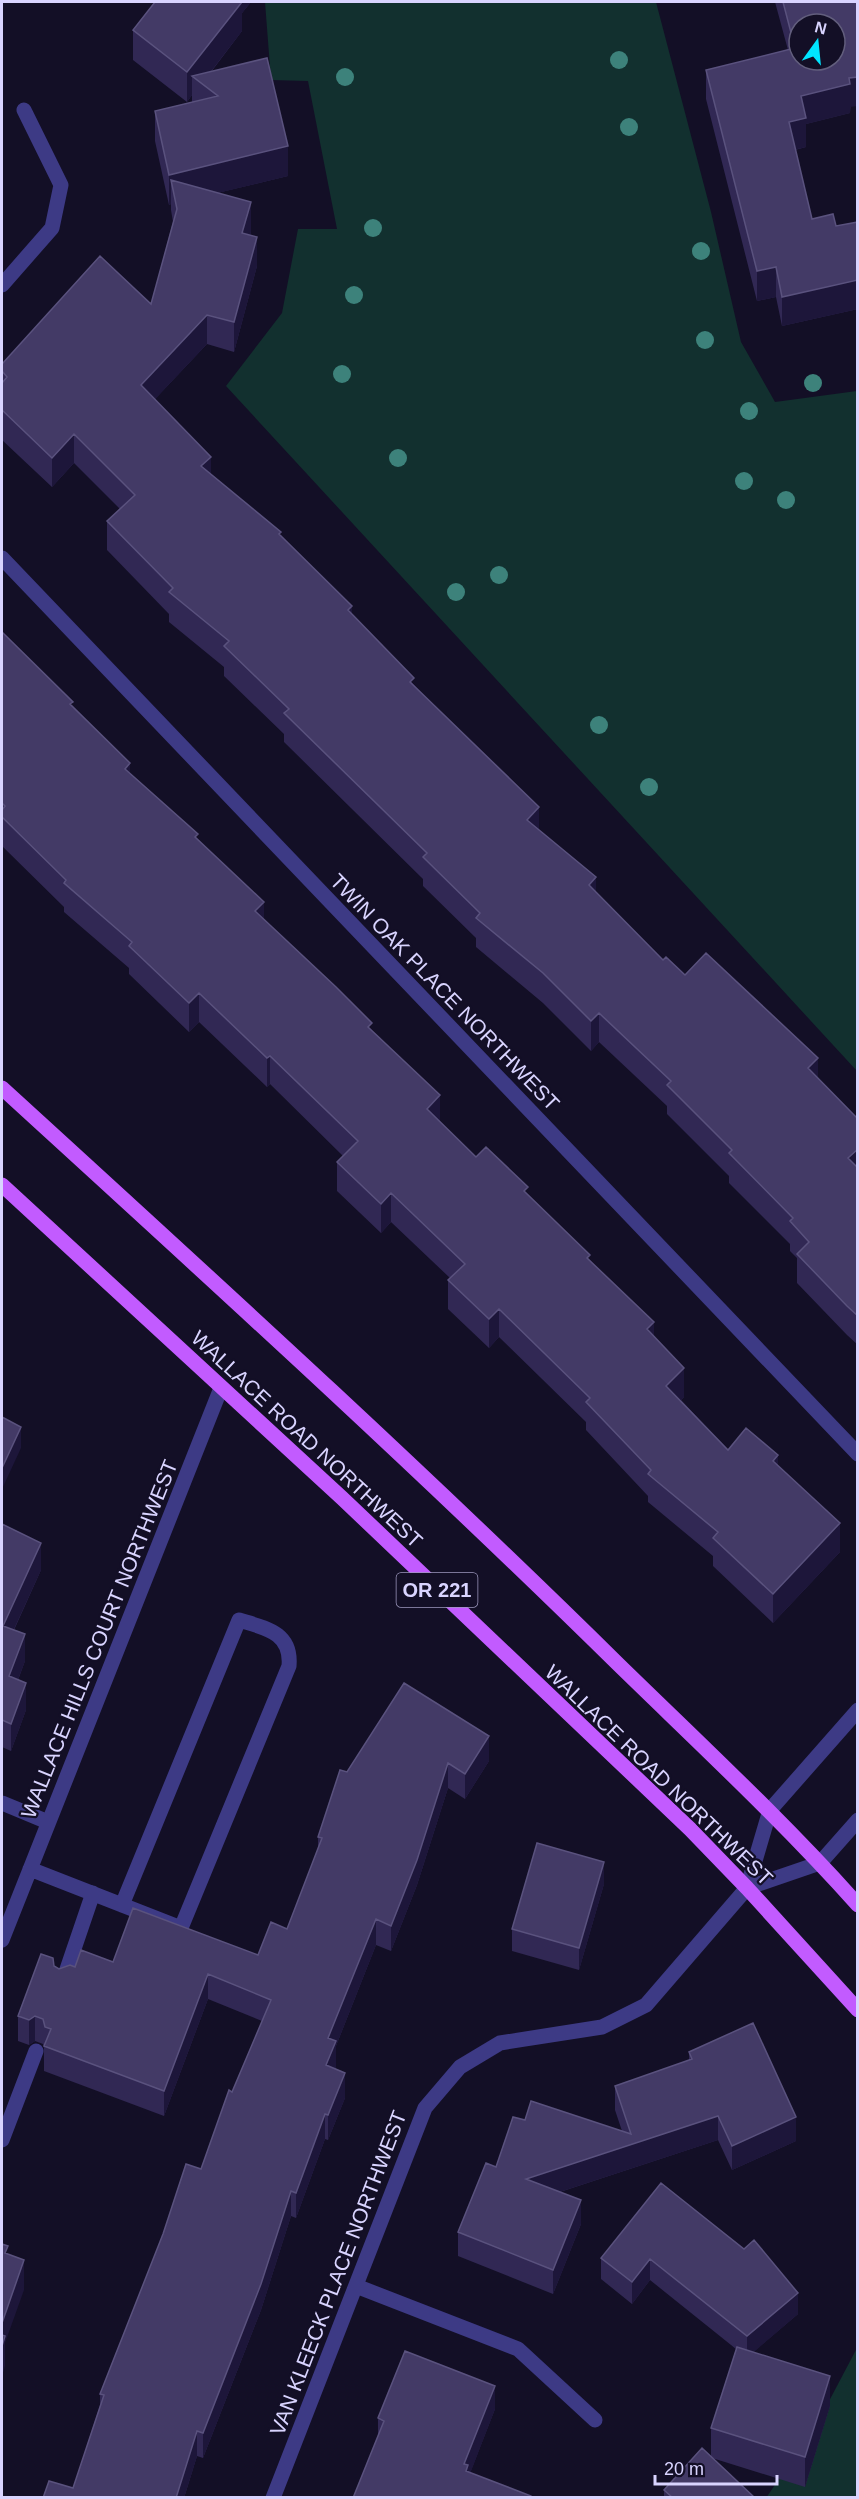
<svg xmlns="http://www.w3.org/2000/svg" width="859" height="2499" viewBox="0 0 859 2499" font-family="Helvetica,sans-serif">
	<rect width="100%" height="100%" fill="#130f26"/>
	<path fill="#12302f" d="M265,2H656L711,212L741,342L775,402L857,391V1071L226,386L282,313L298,229H337L308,81L271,80Z
		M857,2348V2497L766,2498L818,2422Z"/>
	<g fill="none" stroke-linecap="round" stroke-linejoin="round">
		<path stroke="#3d3a85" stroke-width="15" d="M2,285L52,228L61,185L24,110
			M2,558L858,1454
			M2,1803L48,1822
			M30,1869L181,1928L289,1666C292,1632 265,1628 239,1620L122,1905
			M747,1888L820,1863L858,1820
			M2,1940L221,1388
			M62,1984L93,1893
			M2,2140L36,2051
			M356,2286L518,2349L595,2420
			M273,2498L425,2108L460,2067L500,2043L602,2027L646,2005L747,1888L770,1810L858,1710"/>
		<path stroke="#c25bff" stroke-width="15" d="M2,1088C210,1278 418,1467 619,1665C700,1744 782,1820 858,1905
			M2,1185L342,1498L690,1829L747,1888L858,2010"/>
	</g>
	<g fill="#3d827b">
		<circle cx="619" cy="60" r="9"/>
		<circle cx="345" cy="77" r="9"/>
		<circle cx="629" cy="127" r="9"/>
		<circle cx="373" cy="228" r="9"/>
		<circle cx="701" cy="251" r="9"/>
		<circle cx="354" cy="295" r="9"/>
		<circle cx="705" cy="340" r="9"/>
		<circle cx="342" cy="374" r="9"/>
		<circle cx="813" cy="383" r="9"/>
		<circle cx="749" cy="411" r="9"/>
		<circle cx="398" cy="458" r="9"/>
		<circle cx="744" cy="481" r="9"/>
		<circle cx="786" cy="500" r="9"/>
		<circle cx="499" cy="575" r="9"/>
		<circle cx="456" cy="592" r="9"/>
		<circle cx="599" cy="725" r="9"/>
		<circle cx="649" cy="787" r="9"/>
	</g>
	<path fill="#312854" d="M153,2H251L242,13V31L211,72L288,176L217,193L251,232L250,235L257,266L234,352L207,344L155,399L211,474L281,536L414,685L539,830L596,892L663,960L685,975L818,1078L858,1119V1345L847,1335L797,1283V1258L790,1251V1244L729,1183V1176L667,1114V1106L599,1042L591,1051L543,1003L476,947V938L423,886V879L284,742V734L224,676V667L169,622V614L107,550V521L120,509L74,463L52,487L2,440V364L151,304L173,222L171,210V204L169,205L155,141V111L192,102V95L187,102L133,60V30L154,3Z
		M775,2H858L850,113L806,124V147L795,150L812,219L836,226L858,222V309L782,326L776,297L757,301L706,99V70L788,50Z
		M2,632L73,707L130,774L198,839L264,919L372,1031L440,1122L476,1157L528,1195L590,1260L654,1336L684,1397L681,1400L728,1450L778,1466L840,1552L773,1623L713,1566V1556L648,1502V1496L586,1430V1422L499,1337L489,1348L448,1309V1280L450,1278L391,1222L381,1233L337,1191V1162L343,1156L270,1084L267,1087L199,1022L189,1032L129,974V968L64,912V907L2,846Z
		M2,1524L41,1570L14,1630L25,1661L18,1680L26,1710L11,1751L2,1747Z
		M404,1683L489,1761L465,1799L448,1788L417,1885L391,1951L376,1945L336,2046V2067L335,2069L345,2098L328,2140L325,2139L296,2218L291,2216L261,2310L203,2458L197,2456L184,2498H43L73,2488L100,2405V2394L201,2169L262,2021L208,1999L164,2116L44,2071V2048L43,2044L35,2041L29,2045L18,2041V2016L54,1966L59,1969L113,1962L258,1955L287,1929L318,1850V1837L347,1772Z
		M604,1884L579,1970L512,1951V1929Z
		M689,2052L796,2141L732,2170L718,2140L560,2192L581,2224L553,2294L458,2256V2232L525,2120L622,2131L615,2110V2086L689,2061Z
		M661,2183L798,2314L753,2352L830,2406L805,2487L712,2458L755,2498H664V2490L711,2457V2428L736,2349L650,2280L632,2304L601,2279V2258Z
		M495,2409L470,2473L378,2436V2418Z"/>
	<path fill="#1d163a" d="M233,2H251L242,13V31L202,83L192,76V95L187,102V72Z
		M858,77V106L850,107V113L806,124V147L789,151V122L801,96L849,78Z
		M288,146V176L176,203L171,180V204L169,205V175Z
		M251,202V232L242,262V233Z
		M257,237V266L234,352V322Z
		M776,267V297L757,301V271Z
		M858,280V309L782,326V297Z
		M207,315V344L141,414V385Z
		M74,434V463L52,487V458Z
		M211,457V487L201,466Z
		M352,606V636L348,610Z
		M130,763V792L125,769Z
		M539,807V836L527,820Z
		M596,877V907L589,885Z
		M264,902V931L255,911Z
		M199,993V1022L189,1032V1003Z
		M599,1013V1042L591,1051V1021Z
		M270,1056V1084L267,1087V1058Z
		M818,1058V1088L808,1068Z
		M440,1095V1124L427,1109Z
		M858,1149V1178L848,1158Z
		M391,1193V1222L381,1233V1204Z
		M499,1309V1337L489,1348V1319Z
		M654,1322V1351L647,1329Z
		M684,1368V1397L666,1414V1386Z
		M21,1427V1448L2,1489V1468Z
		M778,1455V1483L773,1461Z
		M840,1523V1552L773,1623V1594Z
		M41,1543V1570L3,1653V1626Z
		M25,1634V1661L9,1703V1676Z
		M26,1683V1710L11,1751V1724Z
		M489,1736V1761L465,1799V1774Z
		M448,1763V1788L417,1885L391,1951V1926Z
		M604,1862V1884L579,1970V1948Z
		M376,1919V1945L336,2046V2067L326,2090V2065L328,2038Z
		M208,1974V1999L164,2116V2091Z
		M35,2016V2041L29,2045V2020Z
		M345,2073V2098L328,2140V2115Z
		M325,2114V2139L296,2218V2193Z
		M718,2116V2140L526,2203V2179Z
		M796,2117V2141L732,2170V2146Z
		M291,2191V2216L261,2310L203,2458V2433Z
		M581,2200V2224L553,2294V2270Z
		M650,2259V2280L632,2304V2282Z
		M24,2260V2290L5,2343V2366L2,2376V2323Z
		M798,2293V2314L747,2358V2336Z
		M830,2376V2406L805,2487V2457Z
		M495,2386V2409L468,2479L464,2464Z
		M197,2431V2456L184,2498H176Z"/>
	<path fill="#433a66" stroke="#5a527e" stroke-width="1.5" fill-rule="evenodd" d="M155,2H242L187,72L133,30Z
		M783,2H858V77L849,78L850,84L801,96L806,118L789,122L812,219L833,214L836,226L858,222V280L782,297L776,267L757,271L706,70L795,48ZM799,24H835V60H799Z
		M267,58L288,146L169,175L155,111L218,96L192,76Z
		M171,180L251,202L242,233L257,237L234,322L207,315L141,385L211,457L201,466L281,532L279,534L352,606L348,610L414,678L410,682L539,807L527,820L596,877L589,885L663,960L666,957L685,975L706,953L818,1058L808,1068L858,1119V1149L848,1158L858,1168V1316L847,1306L797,1254L809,1242L790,1221L793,1218L729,1153L732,1150L667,1085L671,1081L599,1013L591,1021L543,973L476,918L480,913L423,857L427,853L284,713L289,709L224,646L229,641L169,592L173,588L107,521L135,495L74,434L52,458L2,410V383L7,377L2,371V364L100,256L151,304L177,209Z
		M2,632L73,702L70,704L130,763L125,769L198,834L195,837L264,902L255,911L336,987L372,1023L368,1027L440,1095L427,1109L476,1157L486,1147L528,1187L524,1191L590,1255L587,1258L654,1322L647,1329L684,1368L666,1386L728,1450L746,1428L778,1455L773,1461L840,1523L773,1594L713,1538L718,1532L648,1474L651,1470L586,1402L590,1398L499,1309L489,1319L448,1280L465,1264L391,1193L381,1204L337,1162L358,1141L270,1056L267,1058L199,993L189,1003L129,946L132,942L64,883L66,880L2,817V810L5,806L2,803Z
		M2,1417L21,1427L2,1468Z
		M2,1524L41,1543L3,1626L25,1634L9,1676L26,1683L11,1724L2,1720Z
		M404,1683L489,1736L465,1774L448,1763L417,1860L391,1926L376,1919L328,2038L336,2041L326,2065L345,2073L328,2115L325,2114L296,2193L291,2191L261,2284L203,2433L197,2431L176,2498H43L49,2481L73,2488L104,2395L100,2394L163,2234L186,2164L201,2169L229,2090L232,2092L271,2000L208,1974L164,2091L44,2046L51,2029L45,2027L43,2019L35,2016L29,2020L18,2016L41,1954L53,1958L54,1966L59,1969L70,1965L75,1967L81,1950L113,1962L133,1908L258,1955L271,1922L287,1929L322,1838L318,1837L340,1770L347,1772Z
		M537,1843L604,1862L579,1948L512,1929Z
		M753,2023L796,2117L732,2146L718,2116L526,2179L581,2200L553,2270L458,2232L486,2163L496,2167L513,2117L525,2120L531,2101L631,2134L615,2086L692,2059L689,2052Z
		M661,2183L744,2249L754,2240L798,2293L747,2336L650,2259L632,2282L601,2258Z
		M2,2244L8,2246L5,2253L24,2260L2,2323Z
		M2,2335L5,2336L2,2346Z
		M737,2347L830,2376L805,2457L711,2428Z
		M405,2351L495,2386L464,2464L468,2465L466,2471L531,2496V2498H353L384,2421L378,2418Z
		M702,2448L755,2498H673L664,2490Z"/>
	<g text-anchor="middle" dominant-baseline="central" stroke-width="4.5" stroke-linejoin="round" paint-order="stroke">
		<rect fill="#130f26" stroke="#9e99be" stroke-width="1.5" x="396.5" y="1573" width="81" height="34" rx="4.5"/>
		<g font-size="20" font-weight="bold" fill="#d9d4ff">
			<text x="437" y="1590">OR 221</text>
		</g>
		<g font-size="21" fill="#d9d4ff" stroke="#130f26">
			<text transform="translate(445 992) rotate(46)">TWIN OAK PLACE NORTHWEST</text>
			<text transform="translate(307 1439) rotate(43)">WALLACE ROAD NORTHWEST</text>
			<text transform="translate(99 1639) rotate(-68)">WALLACE HILLS COURT NORTHWEST</text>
			<text transform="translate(659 1775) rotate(44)">WALLACE ROAD NORTHWEST</text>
			<text transform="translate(338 2273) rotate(-69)">VAN KLEECK PLACE NORTHWEST</text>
		</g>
	</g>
	<rect width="859" height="2499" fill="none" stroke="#d9d4ff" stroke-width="6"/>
	<g transform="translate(817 42) rotate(15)"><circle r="28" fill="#130f26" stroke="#625e7d" stroke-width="1.5"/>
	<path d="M0-4.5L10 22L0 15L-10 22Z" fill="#00e5ff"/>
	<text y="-9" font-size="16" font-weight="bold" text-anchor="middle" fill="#d9d4ff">N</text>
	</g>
	<path d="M655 2475v9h122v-9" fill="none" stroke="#d9d4ff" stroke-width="3"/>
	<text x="664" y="2475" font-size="18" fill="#d9d4ff" stroke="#130f26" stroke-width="4.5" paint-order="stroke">20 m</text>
</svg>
